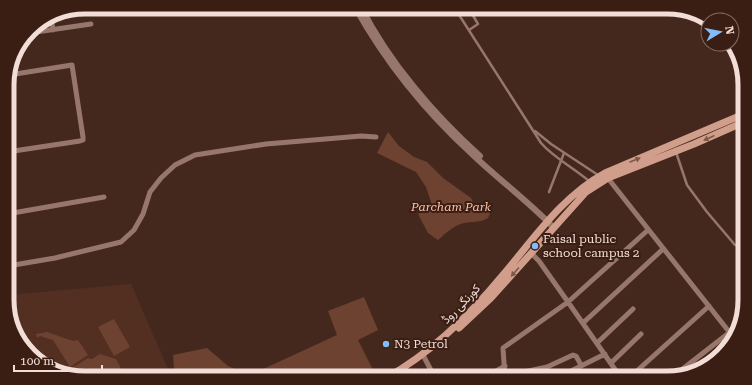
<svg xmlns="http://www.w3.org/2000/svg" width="752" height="385" viewBox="0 0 752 385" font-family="'Roboto Serif',Vazirmatn,serif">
	<rect width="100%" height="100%" fill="#45281d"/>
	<path fill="#532f22" d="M131,284L172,378H85L51,370L23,347L8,310V295Z"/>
	<path fill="#6e4231" d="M388,132L399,146L414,157L427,162L443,178L471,198L474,204L484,205L491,211L488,218C479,224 469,220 458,225C451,228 444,235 438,240L428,233L418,214L432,205L426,187L416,172L377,153Z
		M364,297L378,330L358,340L372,368L369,378H172L170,374L174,369L173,355L207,348L228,366L250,375L337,335L328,311Z
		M114,319L130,347L114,356L98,327Z
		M47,332L73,341L78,340L88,355L70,367L53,340L40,336L37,338L36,334Z
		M100,354L116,359L126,378H85L64,373L88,358L92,359Z"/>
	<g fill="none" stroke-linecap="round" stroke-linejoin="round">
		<path stroke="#97776b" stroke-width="2.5" d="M454,7L541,143C554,158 574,168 589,181
			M468,7L478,24L469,30
			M470,11L476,7
			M405,14L415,7
			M535,131L551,144L598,175
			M676,152L687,185L707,212L735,245
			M549,192L564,153"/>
		<path stroke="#97776b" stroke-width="5" d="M51,16L53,30
			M29,33L91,24
			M7,152L80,141L83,140V137L72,65L9,75
			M607,177L734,338
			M7,214L104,197
			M531,253L539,261L568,302L621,378
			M8,266L55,258L121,242L134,230L143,214L150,192L161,178L175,165L195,155L266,144L361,136L376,137
			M740,283L745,289
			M583,323L663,249
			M597,343L633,309
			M423,355L435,378
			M611,363L641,334
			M524,372L547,367L573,355L576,356L581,365
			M484,378L505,366
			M505,378L503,348L568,302L648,230
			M566,378L567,373L605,354
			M629,378L709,306
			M671,378L739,325"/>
		<path stroke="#97776b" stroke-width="6" d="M355,7C385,61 426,112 472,154C498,179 528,201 553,227
			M361,7C389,62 434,115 480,156"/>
		<path stroke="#d19e8b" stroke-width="7" d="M459,328L491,298L586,192L608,178L694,144L744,122
			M386,378C431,353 469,316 502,276C533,240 562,196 605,173L744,114"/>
	</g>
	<defs><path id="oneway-solid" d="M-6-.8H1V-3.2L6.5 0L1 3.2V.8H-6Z"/></defs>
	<g fill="#7e5849">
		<use href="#oneway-solid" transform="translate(709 138) rotate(156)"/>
		<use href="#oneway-solid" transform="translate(635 160) rotate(-23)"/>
		<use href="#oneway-solid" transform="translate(515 272) rotate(131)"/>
	</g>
	<g fill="#82bcfa" stroke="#3a1e13" stroke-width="1.5">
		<circle cx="535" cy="246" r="4"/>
		<circle cx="386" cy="344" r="4"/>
	</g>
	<g text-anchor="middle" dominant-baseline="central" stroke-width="4" stroke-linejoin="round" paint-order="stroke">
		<g font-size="12" font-style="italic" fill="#fec1ab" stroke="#3a1e13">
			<text x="451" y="207">Parcham Park</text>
		</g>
		<g font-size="12" fill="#f2ded7" stroke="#3a1e13" text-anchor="start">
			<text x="543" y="239">Faisal public<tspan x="543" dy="14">school campus 2</tspan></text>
			<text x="394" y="344">N3 Petrol</text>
		</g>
		<g font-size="12" fill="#f2ded7" stroke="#3a1e13">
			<text transform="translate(461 304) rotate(-46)">کورنگی روڈ</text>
		</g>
	</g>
	<path d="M0 0H752V385H0ZM85 14H667A71 71 0 0 1 738 85V300A71 71 0 0 1 667 371H85A71 71 0 0 1 14 300V85A71 71 0 0 1 85 14Z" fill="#3a1e13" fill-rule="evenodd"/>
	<path fill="none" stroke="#f2ded7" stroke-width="5" d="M85 14H667A71 71 0 0 1 738 85V300A71 71 0 0 1 667 371H85A71 71 0 0 1 14 300V85A71 71 0 0 1 85 14Z"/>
	<g transform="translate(720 32) rotate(80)"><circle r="19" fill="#3a1e13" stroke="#846b61"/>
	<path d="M0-3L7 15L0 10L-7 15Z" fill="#82bcfa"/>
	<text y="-6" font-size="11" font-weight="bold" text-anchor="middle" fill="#f2ded7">N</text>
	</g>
	<path d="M14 365v6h88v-6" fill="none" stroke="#f2ded7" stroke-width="2"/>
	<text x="20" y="365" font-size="12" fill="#f2ded7" stroke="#3a1e13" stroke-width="3" paint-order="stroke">100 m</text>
</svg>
